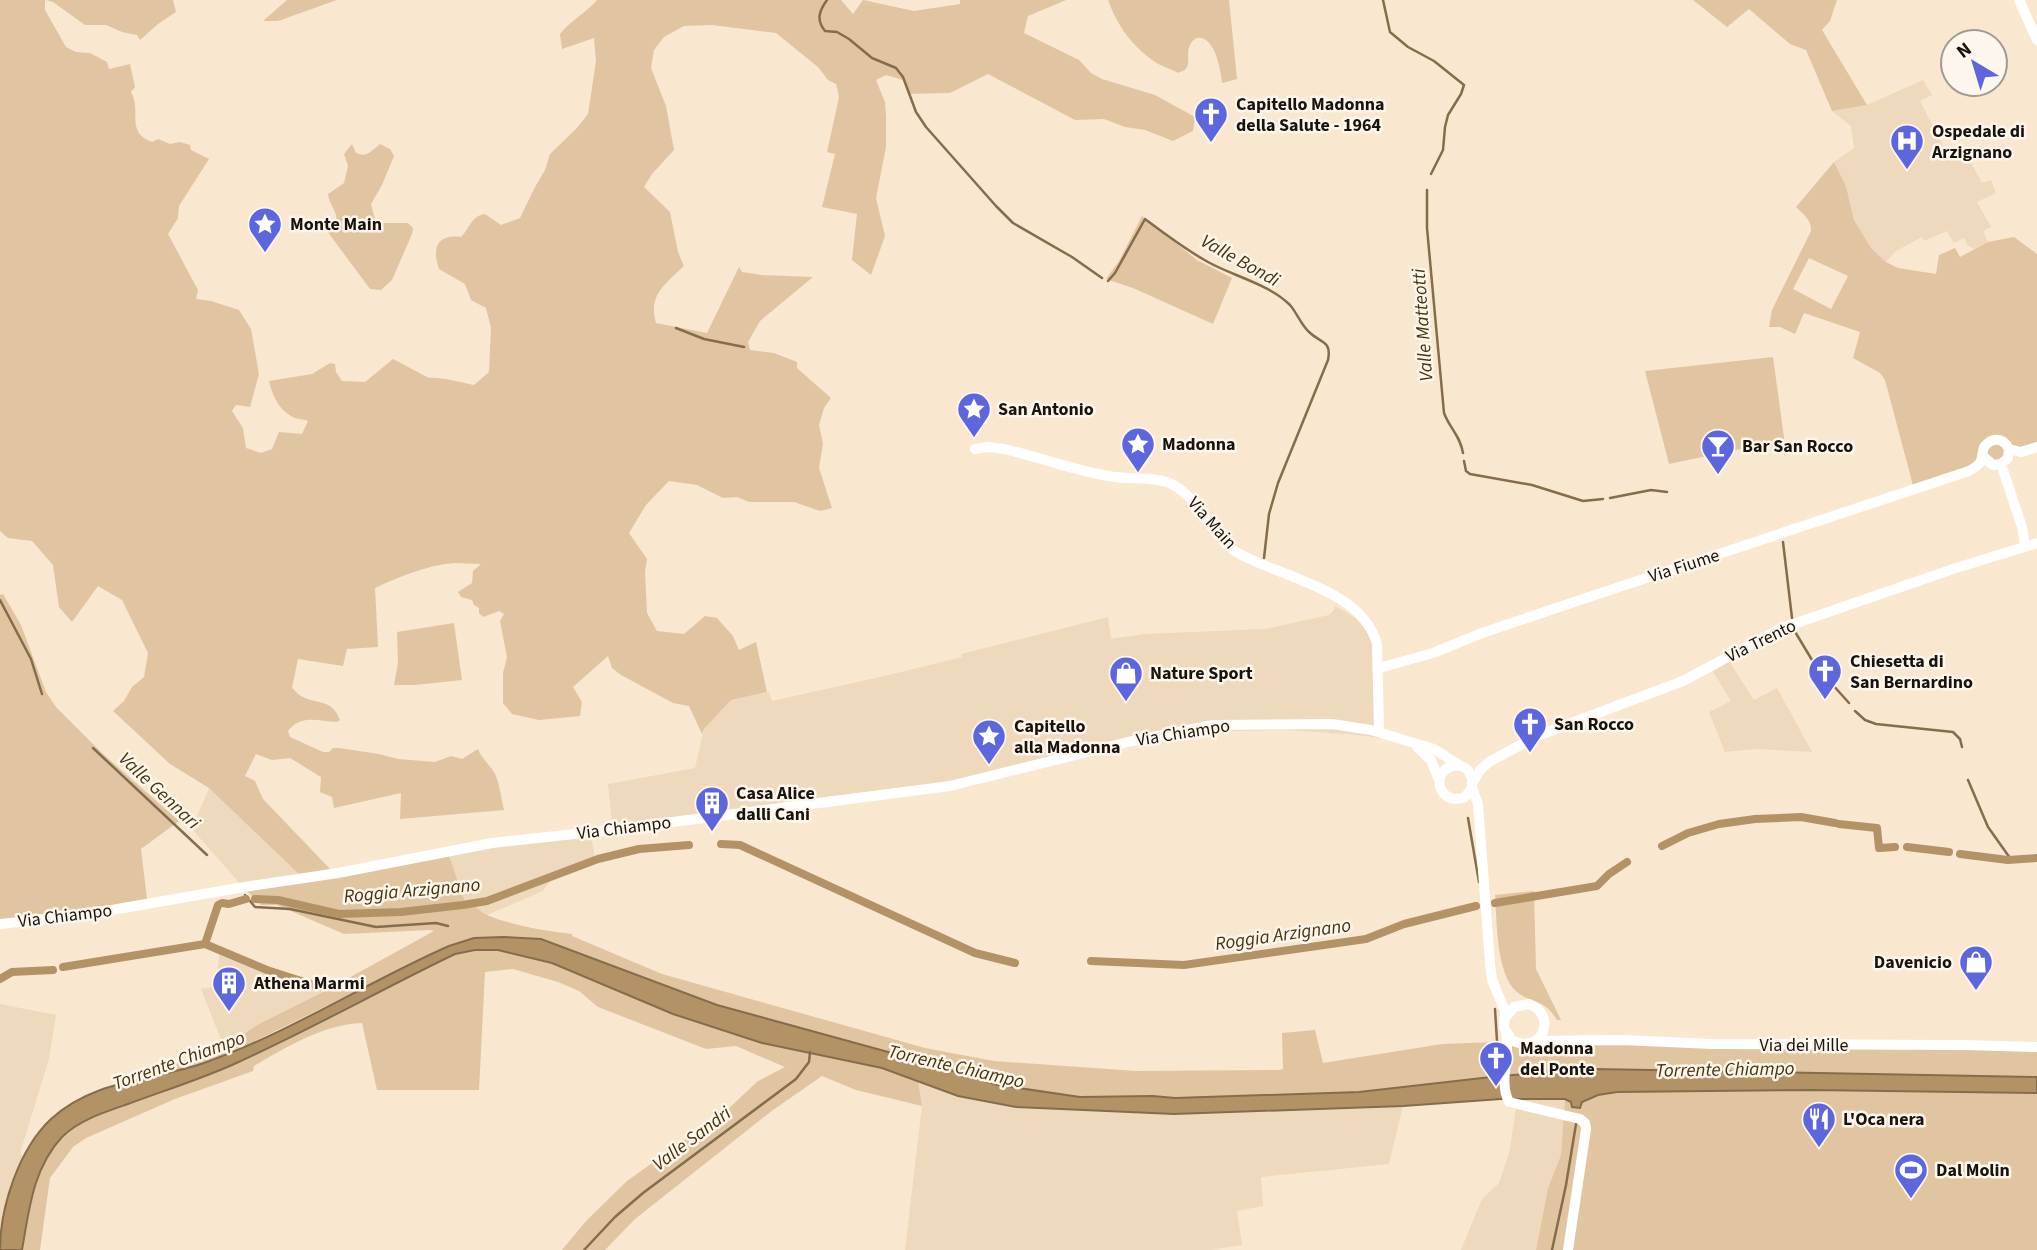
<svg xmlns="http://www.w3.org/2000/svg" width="2037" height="1250" viewBox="0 0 2037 1250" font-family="'Source Sans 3',sans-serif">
	<rect width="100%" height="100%" fill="#f9e7d0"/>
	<path fill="#efd9bc" d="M1923,80L1932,95L1920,101L1950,159L1965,152L1982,183L1991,180L1996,193L1977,202L1991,227L1983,231L1988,242L1974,249L1967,245L1964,238L1954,243L1947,231L1924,241L1922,237L1896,251L1886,262L1871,248L1854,220L1846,186L1834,162L1854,148L1851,126L1832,111L1867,105Z
		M1335,606L1354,617L1367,630L1373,643L1377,669L1379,738L1358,735L1288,730L1198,732L1097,752L952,789L613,832L608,784L695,768L704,729L731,700L769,692L772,701L889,675L962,657L961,654L1108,617L1111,639L1144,634L1265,629L1329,615L1334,610Z
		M1727,658L1754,700L1777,688L1812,752L1755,749L1725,752L1709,712L1731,701L1710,667Z
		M209,788L236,812L302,876L242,886L192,829Z
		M591,835L595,859L555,874L543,891L487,915L472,904L465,903L447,850Z
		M220,947L325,991L259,1024L224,1047L201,989L216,986Z
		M0,1004L56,1015L49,1059L20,1153L23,1157L12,1185L0,1230Z
		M918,1081L959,1096L1279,1111L1403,1106L1389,1164L1261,1177L1263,1206L1237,1211L1242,1245L1210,1250H905L922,1106Z
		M1517,1099H1565L1561,1155L1548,1188L1536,1250H1461L1482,1199L1499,1183L1510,1150Z"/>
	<path fill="#e1c5a0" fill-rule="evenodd" d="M0,0H45V10L66,47L76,52L90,53L107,62L109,69L130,64L135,87L131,92C142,112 125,132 152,142L158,139L170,144L180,142L190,145L191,150L209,159L179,206L178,218L168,234L198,290L196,299L211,301L239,310L251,329L259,374L250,407L236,405L232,411L243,428L246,448L261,453L272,449L279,432L302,434L308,421C303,419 295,419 291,416C278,409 272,394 269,381L312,374L330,363L335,364L336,372L342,381L365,382L393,359L429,378C437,376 465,383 474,385L489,372L491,328L486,308L471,300L465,284L439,269C432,249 436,234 461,237C470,228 471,216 485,214L501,225L520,218L535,187L545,170L550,154L576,129L588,114L596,61L594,38L562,49L560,34C570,21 586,13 597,0H841L853,14L863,0L914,11L960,4V0H1066L1028,16L1024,33L1079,60L1091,73L1102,79L1155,95L1195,117L1193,131L1173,141L1145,130L1125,127L1104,119L1075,120L988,74L950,93L908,94L903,80L886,75L876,80L885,102L886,117V147L876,198L885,236L871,275L852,260L857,214L822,207L835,154L827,152L839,97L836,84L828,80L818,67L776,33L712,25L684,26L664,37L654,50L651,68L666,106L674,150L652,174L644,187L670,212L678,252L684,266C665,284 648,295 656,323L707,333L739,267L742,272L762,275L813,277L760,321L748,342L750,350L774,353L797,362V368L831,398L824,408L819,425L823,444L819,468L832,508L820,511L794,502H749L737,497L723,498L697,485L669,481L646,505L629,533L647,559L645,572L647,613L657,631L684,634L705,616L717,618L733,636L739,650L756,642L767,692L731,700L704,729L702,734L689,706L673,703L621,675L612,668L608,656L573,687L582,702L580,716L539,720L512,714L503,703V673L507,657L500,621L504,614L499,611L483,617L479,613V608L474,605L472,600L461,597L458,592L472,583L473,571L481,564C472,564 463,563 454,563C427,565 399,577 375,588L378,647L347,649L343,666L298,659L292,688C295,690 297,694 301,696C317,705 332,698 340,720L337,722C318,721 301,714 288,731L290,737L323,752H329L333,748H339L379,754L398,759L435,762L451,756L462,759L478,749C482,759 490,765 495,774C500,785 501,798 504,810L400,819L401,793L334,808L332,797L320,792L321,777L290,758L272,760L256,754L245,776L255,781L263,799L333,872L447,850L465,902C475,904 480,912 489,916C515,926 545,931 572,934V936L662,974L925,1048L994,1061L1136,1071L1280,1070L1283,1069L1282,1033L1315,1030L1323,1063L1442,1044L1495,1042L1622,1040L2037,1045V1077L1775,1074L1500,1076L1359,1092L1175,1098L1153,1096L1080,1097L998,1085L921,1061L717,1005L542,939L503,937L449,946L255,1041L204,1063L145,1078L144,1074L224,1047L259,1024L325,991L434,931L430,930L344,934L277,905H261L242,886L301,876L209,788L170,764L113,711L124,701L132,687L144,677L148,653L122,600L98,586L72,622L59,607L53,565L32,541L8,538L0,531Z
		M46,0H173L176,12L158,24L140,40L137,35L122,32L106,25H85L53,2Z
		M287,0H337L278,21H263Z
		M1108,0H1229L1237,79L1222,83C1221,71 1215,35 1197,38C1194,39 1191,42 1190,45C1186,52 1190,61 1187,67C1185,71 1182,71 1178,73C1172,69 1164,67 1158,64C1134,49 1117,26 1108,0Z
		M1693,0H1837L1830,21L1822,30L1867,105L1832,111L1806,50L1790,44L1749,9L1727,27Z
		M352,144L356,153C367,158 371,151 380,144L390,149L394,156L382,185L371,204L374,216L378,223H408L413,228L412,234L392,280L381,290L370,289L327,231L334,227C341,212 330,209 328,194L344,183L348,166L344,154Z
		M1834,162L1846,186L1854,220L1871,248L1886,262L1898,268L1936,274L1939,255L1955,248L1960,257L1988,242L2014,237L2037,254V447L1914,489L1885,380L1880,373L1853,358L1860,332L1804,313L1795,334L1780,327H1769L1772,310L1811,231C1812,220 1803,214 1796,207ZM1809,258L1848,276L1831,309L1793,289Z
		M1142,216L1197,260L1232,278L1213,324L1133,288L1106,279L1119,261Z
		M1773,357L1785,445L1735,450L1669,464L1645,371Z
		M3,594L21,625L46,692L56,707L102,753L179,821L141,849L147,899L68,913L0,920V595Z
		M454,623L462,680L415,685H394L398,663L397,632Z
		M1534,891L1536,969L1561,1020H1557C1543,997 1533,1005 1517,992C1496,975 1497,921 1495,895Z
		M475,950H498L552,963L692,1020L762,1043L882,1068L918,1081L922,1106L856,1090L822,1076L773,1110L635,1219L605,1250H562L586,1221L627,1181L727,1110L758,1081L785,1067L736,1046L706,1049L598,1007L579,991L558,982L513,969L485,972L479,1090H377L362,1023C325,1024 286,1047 254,1066L253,1071L175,1099L86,1138L73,1147L50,1178L40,1250H22C29,1210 33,1168 62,1137C79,1120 105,1112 128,1104C163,1091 198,1080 232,1065C308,1031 380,990 455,954Z
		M1812,1090L2037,1093V1250H1536L1548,1188L1561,1155L1565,1099L1580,1108L1581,1102L1598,1095L1617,1092Z"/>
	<path fill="#b39366" stroke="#856d4b" stroke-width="2" d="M503,937L541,939L717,1005L921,1061L998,1085L1080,1097L1153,1096L1175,1098L1359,1092L1500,1076L1594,1069L2037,1077V1093L1812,1090L1617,1092L1598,1095L1582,1102L1580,1108L1572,1107L1571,1102L1565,1099H1501L1403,1106L1174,1114L1016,1107L958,1096L882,1068L762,1043L673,1014L552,963L498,950H475L455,954C380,990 308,1031 232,1065C198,1080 163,1091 128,1104C105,1112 79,1120 62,1137C33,1168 29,1210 22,1250H0C0,1207 19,1149 51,1119C95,1079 151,1081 204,1063C289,1033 367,982 449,946L474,938Z"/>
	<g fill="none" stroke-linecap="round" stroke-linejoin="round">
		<path stroke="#856d4b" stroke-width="2.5" d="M827,0C819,11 816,20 825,31L837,32L849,39L872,58L896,68L903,77L916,112L926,127L996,206L1013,223L1072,257L1102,278
			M1383,0L1390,32L1408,47L1434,61L1464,85L1461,94L1448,115L1445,127L1443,150L1431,174
			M1427,190V228L1444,413C1450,429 1460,435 1463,453
			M1108,281L1115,273L1145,219C1165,234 1186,250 1208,262C1233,276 1269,284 1290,305C1297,313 1301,325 1309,332C1320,343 1332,340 1328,360L1278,483L1269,514L1264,558
			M676,328L704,339L744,347
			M1464,461L1466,471L1470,474L1532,485L1583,501L1603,499
			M1610,498L1651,490L1667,492
			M1783,542L1792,618
			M0,600L31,659L42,694
			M1794,630L1815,665L1849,703
			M1855,711L1865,720L1876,724L1953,732L1960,739L1962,747
			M93,748L207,855
			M1968,780L1988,827L2010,858
			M1468,818L1479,882
			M245,895L255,907L290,909L376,927L436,923L448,926
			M1495,1009L1498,1057
			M584,1250L615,1217L643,1193L796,1079L809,1062L810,1052
			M1552,1250L1566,1185L1576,1124"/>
		<path stroke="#b39366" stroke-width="8" d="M1839,824L1877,828L1879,848L1895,847
			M721,844L740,845L975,953L1015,963
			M1662,846L1688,833L1719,824L1755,819L1801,817L1835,823
			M1907,847L1949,852
			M1960,854L2008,860L2037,858
			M255,899L278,900L339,914L401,912L463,905L487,901L598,859L639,849L689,845
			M1495,903L1597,886L1609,874L1627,862
			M205,944L267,970L320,987
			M1091,961L1184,965L1366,939L1404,924L1476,906
			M63,967L205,944L218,905L222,903L229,904L246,899
			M0,979L12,972L53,970"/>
		<path stroke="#fff" stroke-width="10" d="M2019,0L2037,40
			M975,449L988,447L1004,449C1039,457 1073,470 1108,476C1127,480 1149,476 1167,482C1199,494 1209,536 1238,553C1282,578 1362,589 1377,644L1379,731
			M2009,449L2021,452L2037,447
			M2001,464L2022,527L2025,546
			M1379,668L1433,653L1482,633L1586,598L1969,471C1985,462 1980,461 1984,447C1992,437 2003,437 2009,449L2008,458L2001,464L1993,465L1984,457
			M1473,782L1480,770L1489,762L1537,736L1683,681L1782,628L1953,569L2037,543
			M1506,1033C1511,1055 1498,1081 1509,1102L1580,1119L1585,1123L1586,1129L1568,1250"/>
		<path stroke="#fff" stroke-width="10" d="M1417,747L1431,760L1439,780
			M1472,788L1465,797C1449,803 1437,793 1440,776C1447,764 1465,760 1471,776C1475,785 1471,777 1472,787C1473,792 1476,798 1478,804L1490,964L1492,980L1505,1011L1504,1028L1512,1040C1541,1056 1559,1016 1529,1004L1514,1007L1505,1018
			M0,924L89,914L244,887L338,873L492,843L611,830L950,786L1132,741L1213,725L1332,724L1371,730L1434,749L1459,765
			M1536,1041L1622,1040L1712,1044L1964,1045L2037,1047"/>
	</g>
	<defs>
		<g id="church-pin" transform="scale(1.75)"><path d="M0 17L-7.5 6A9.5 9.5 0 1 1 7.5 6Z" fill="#5d66dd" stroke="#fdf6ed"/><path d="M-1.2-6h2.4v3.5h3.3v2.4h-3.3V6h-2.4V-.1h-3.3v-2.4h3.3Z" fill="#fff"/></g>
		<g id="hospital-pin" transform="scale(1.75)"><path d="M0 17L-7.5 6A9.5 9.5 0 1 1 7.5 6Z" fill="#5d66dd" stroke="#fdf6ed"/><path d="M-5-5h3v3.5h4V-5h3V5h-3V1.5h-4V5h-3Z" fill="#fff"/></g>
		<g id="sight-pin" transform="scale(1.75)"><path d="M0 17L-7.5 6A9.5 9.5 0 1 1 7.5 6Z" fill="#5d66dd" stroke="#fdf6ed"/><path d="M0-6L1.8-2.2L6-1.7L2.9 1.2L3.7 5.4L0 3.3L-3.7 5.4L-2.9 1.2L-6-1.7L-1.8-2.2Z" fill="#fff"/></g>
		<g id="bar-pin" transform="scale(1.75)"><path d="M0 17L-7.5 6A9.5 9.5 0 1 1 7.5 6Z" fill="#5d66dd" stroke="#fdf6ed"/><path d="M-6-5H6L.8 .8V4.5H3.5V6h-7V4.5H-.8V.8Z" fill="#fff"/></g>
		<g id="shop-pin" transform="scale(1.75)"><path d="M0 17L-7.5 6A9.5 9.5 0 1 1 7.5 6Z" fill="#5d66dd" stroke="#fdf6ed"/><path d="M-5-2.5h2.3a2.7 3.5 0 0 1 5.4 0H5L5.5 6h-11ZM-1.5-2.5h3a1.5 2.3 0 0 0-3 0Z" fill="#fff"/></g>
		<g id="building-pin" transform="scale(1.75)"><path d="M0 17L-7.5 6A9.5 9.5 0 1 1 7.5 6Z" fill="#5d66dd" stroke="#fdf6ed"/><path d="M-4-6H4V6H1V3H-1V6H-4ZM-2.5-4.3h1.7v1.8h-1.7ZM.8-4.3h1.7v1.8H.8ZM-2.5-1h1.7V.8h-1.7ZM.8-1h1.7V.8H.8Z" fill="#fff"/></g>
		<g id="restaurant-pin" transform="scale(1.75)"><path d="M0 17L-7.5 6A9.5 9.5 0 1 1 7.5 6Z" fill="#5d66dd" stroke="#fdf6ed"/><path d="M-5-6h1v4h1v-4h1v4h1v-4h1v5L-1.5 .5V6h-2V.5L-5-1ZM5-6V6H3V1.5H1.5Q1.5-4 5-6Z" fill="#fff"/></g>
		<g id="stadium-pin" transform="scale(1.75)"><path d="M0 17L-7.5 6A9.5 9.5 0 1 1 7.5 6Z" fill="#5d66dd" stroke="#fdf6ed"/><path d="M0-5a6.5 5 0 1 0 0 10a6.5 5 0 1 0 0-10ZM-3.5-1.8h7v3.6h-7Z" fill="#fff"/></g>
	</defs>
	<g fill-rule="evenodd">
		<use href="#church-pin" x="1211" y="114"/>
		<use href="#hospital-pin" x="1907" y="141"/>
		<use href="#sight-pin" x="265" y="224"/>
		<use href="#sight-pin" x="974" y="409"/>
		<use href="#sight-pin" x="1138" y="444"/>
		<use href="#bar-pin" x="1718" y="446"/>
		<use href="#church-pin" x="1825" y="671"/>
		<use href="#shop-pin" x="1126" y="673"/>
		<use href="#church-pin" x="1530" y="724"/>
		<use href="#sight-pin" x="989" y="736"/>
		<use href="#building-pin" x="712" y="803"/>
		<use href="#shop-pin" x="1976" y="962"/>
		<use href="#building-pin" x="229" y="983"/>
		<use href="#church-pin" x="1496" y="1058"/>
		<use href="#restaurant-pin" x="1819" y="1119"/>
		<use href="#stadium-pin" x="1911" y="1170"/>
	</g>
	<g text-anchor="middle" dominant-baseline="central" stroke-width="5" stroke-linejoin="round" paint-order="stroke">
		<g font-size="18" font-weight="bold" fill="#19130b" stroke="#fdf6ed" text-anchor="start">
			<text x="1236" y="104">Capitello Madonna<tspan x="1236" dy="21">della Salute - 1964</tspan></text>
			<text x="1932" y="131">Ospedale di<tspan x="1932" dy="21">Arzignano</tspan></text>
			<text x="290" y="224">Monte Main</text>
			<text x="998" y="409">San Antonio</text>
			<text x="1162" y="444">Madonna</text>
			<text x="1742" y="446">Bar San Rocco</text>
			<text x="1850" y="661">Chiesetta di<tspan x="1850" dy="21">San Bernardino</tspan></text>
			<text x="1150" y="673">Nature Sport</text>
			<text x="1554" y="724">San Rocco</text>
			<text x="1014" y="726">Capitello<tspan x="1014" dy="21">alla Madonna</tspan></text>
			<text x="736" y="793">Casa Alice<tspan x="736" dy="21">dalli Cani</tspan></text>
			<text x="1952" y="962" text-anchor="end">Davenicio</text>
			<text x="254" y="983">Athena Marmi</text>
			<text x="1520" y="1048">Madonna<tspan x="1520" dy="21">del Ponte</tspan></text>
			<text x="1843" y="1119">L'Oca nera</text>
			<text x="1936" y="1170">Dal Molin</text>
		</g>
		<g font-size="18" fill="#19130b" stroke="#fdf6ed">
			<text transform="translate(1212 523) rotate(48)">Via Main</text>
			<text transform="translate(1684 566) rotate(-18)">Via Fiume</text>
			<text transform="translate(1761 641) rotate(-26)">Via Trento</text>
			<text transform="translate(1183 733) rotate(-9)">Via Chiampo</text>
			<text transform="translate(624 828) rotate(-7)">Via Chiampo</text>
			<text transform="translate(65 916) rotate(-7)">Via Chiampo</text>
			<text x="1804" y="1045">Via dei Mille</text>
		</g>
		<g font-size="19" font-style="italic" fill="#49320c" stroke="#fdf6ed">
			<text transform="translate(1240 261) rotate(29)">Valle Bondi</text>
			<text transform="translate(1423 325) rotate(-94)">Valle Matteotti</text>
			<text transform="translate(159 791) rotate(43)">Valle Gennari</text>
			<text transform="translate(412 891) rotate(-5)">Roggia Arzignano</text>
			<text transform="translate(1283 935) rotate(-8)">Roggia Arzignano</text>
			<text transform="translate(179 1061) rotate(-20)">Torrente Chiampo</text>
			<text transform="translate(956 1067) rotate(13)">Torrente Chiampo</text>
			<text transform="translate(1725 1070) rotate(-1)">Torrente Chiampo</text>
			<text transform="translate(692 1139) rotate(-37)">Valle Sandri</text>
		</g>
	</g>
	<g transform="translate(1974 63) rotate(322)"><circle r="33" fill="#fdf6ed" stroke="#a29b93" stroke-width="2"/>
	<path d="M0-5L12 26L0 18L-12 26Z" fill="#5d66dd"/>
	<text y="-10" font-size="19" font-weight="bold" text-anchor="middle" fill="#19130b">N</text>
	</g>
</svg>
